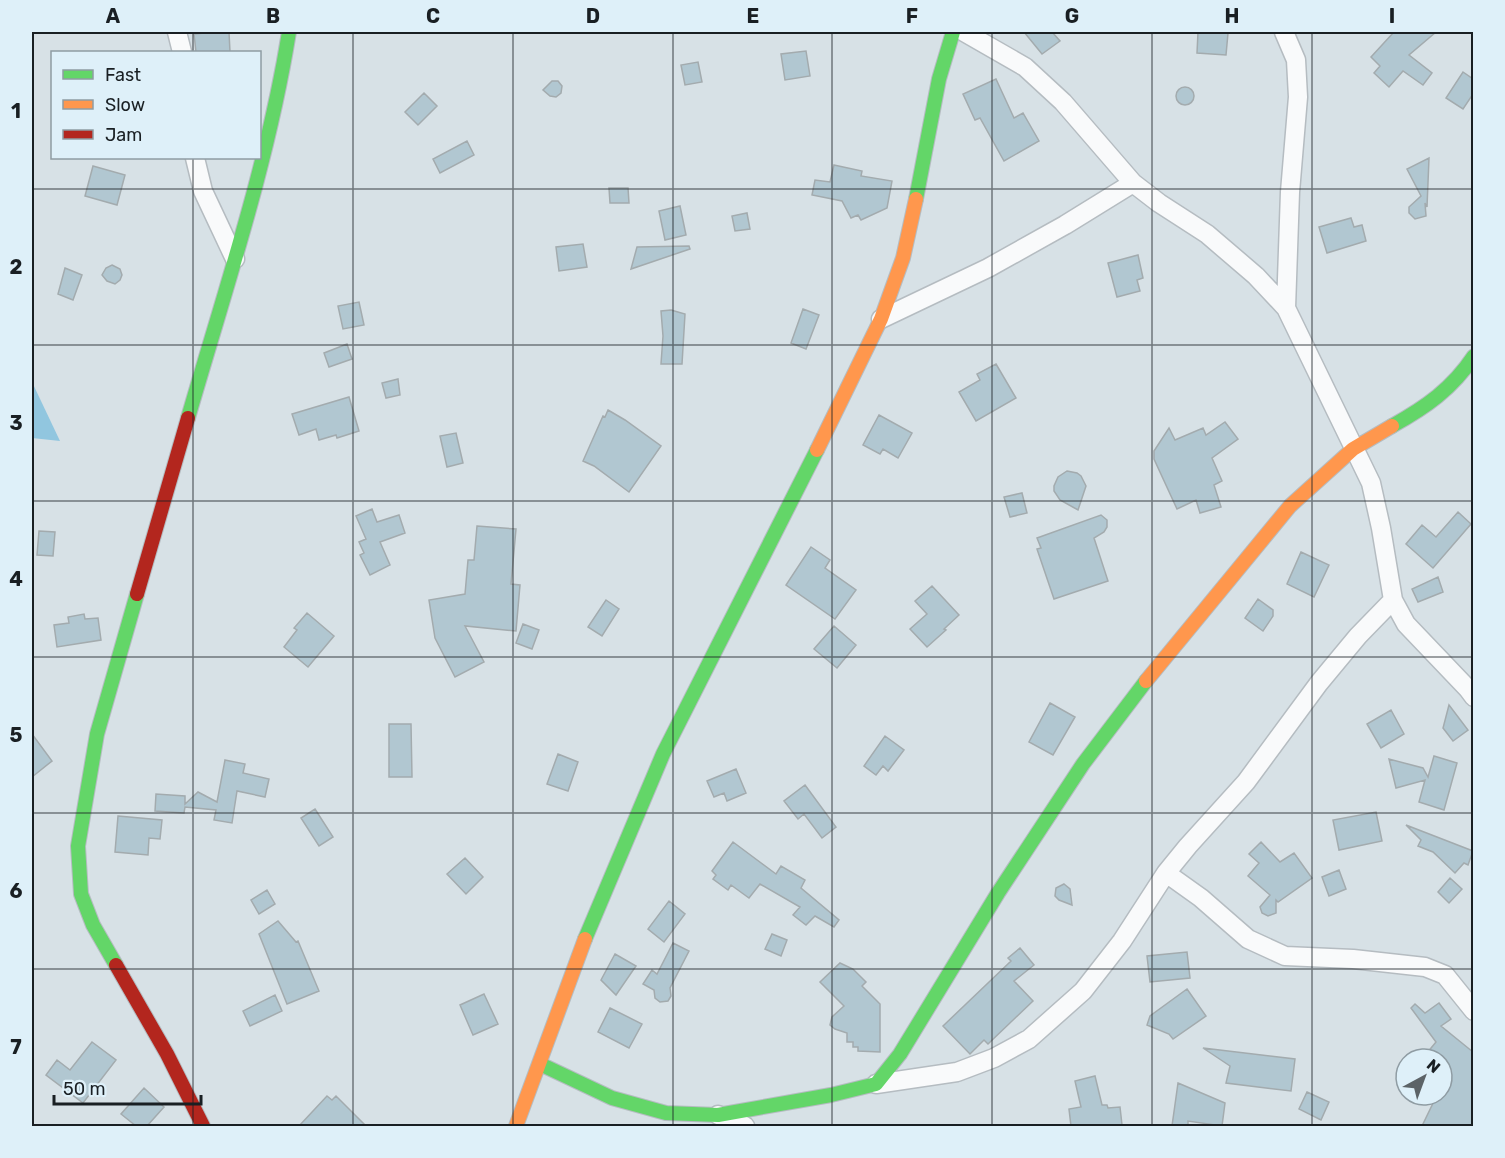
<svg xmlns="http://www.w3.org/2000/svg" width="1505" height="1158" viewBox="0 0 1505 1158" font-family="Rubik,sans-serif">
	<rect width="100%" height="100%" fill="#d7e1e6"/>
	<path fill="#91c6df" d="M32,382L60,441L32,438Z"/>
	<path fill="#b1c7d1" stroke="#a3abae" stroke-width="1.5" d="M215,32H229L230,52H196L194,34Z
		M1024,32H1052L1060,41L1042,54Z
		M1198,32L1228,33L1226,55L1197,53Z
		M1394,32H1436L1409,55L1432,73L1423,85L1403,71L1389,87L1374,73L1380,66L1371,57Z
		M806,51L810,76L785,80L781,54Z
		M698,62L702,82L685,85L681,65Z
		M1463,72L1473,79V94L1463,109L1446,98Z
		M996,79L1014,118L1023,113L1039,141L1004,161L980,118L975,120L963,94Z
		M552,81H558L562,86L561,93L556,97L550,96L543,90Z
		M1176 96a9 9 0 1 1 18 0a9 9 0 1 1-18 0Z
		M424,93L437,106L418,125L405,112Z
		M467,141L474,155L440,173L433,159Z
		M1429,158L1427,207L1425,203L1426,216L1415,219L1409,213V207L1421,196L1407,169Z
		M834,165L862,171L861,176L892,181L887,208L861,220L858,215L851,218L842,201L812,195L815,180L830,182Z
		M93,166L125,175L117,205L85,196Z
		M609,188H628L629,203H610Z
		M680,206L686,235L665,240L659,211Z
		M747,213L750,229L735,231L732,216Z
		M1351,218L1354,227L1362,225L1366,241L1327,253L1319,227Z
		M583,244L587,267L559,271L556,247Z
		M689,246L690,249L631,269L637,247Z
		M1138,255L1143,278L1137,280L1140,291L1117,297L1108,263Z
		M112,265L120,269L122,275L120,280L115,284L107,281L102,275L106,268Z
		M65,268L82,275L73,300L58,294Z
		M359,302L364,325L343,329L338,306Z
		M803,309L819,315L806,349L791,343Z
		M671,310L685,314L682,364H661L663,336L661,311Z
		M347,344L352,359L329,367L324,353Z
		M996,364L1016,398L976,421L959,392L980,380L977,374Z
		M398,379L400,395L386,398L382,383Z
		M349,397L359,431L337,438L336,435L319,440L316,429L299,435L292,414Z
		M608,410L625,420L661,446L629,492L594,466L583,461L603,416L605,417Z
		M879,415L912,433L898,458L883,449L880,454L863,445Z
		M1225,422L1238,439L1212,458L1222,481L1214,485L1221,507L1200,513L1196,500L1177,509L1154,459V451L1169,428L1175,440L1203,428L1206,435Z
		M456,433L463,463L447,467L440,436Z
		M1067,471L1077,473L1081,476L1086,486L1078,510L1060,500L1054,491V486L1058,477Z
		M1022,493L1027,513L1010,517L1004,497Z
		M372,509L377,522L399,515L405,533L380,542L390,565L370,575L360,555L364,553L359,542L366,539L356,516Z
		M1458,512L1471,524L1433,568L1406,544L1422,525L1436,537Z
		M1101,515L1107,520V527L1104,532L1094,538L1108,581L1054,599L1037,549L1041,548L1037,538Z
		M477,526L516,529L511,584L520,585L516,631L465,626L484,662L455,677L435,638L429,600L465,594L468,560H474Z
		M39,531L55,532L53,556L37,555Z
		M811,547L830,560L825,568L856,590L835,619L786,585Z
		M1301,552L1329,565L1314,597L1287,584Z
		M1438,577L1443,592L1418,602L1412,589Z
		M932,586L959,615L944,629L946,630L927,647L910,629L927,614L915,601Z
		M1258,599L1273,610V616L1263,631L1245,618Z
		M606,600L619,609L602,636L588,627Z
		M307,613L334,636L308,667L284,647L297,630L294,628Z
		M84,614L85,619L98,618L101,640L57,647L54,625L69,623L68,617Z
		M523,624L539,630L532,649L516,643Z
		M834,626L856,645L837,668L814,649Z
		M1050,703L1075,717L1053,755L1029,742Z
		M1449,705L1468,730L1453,741L1443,728Z
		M1391,710L1404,734L1381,748L1367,724Z
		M389,724H411L412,777H389Z
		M32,734L52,761L32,777Z
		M885,736L904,750L888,771L883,766L876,775L864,766Z
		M558,754L578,762L568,791L547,784Z
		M1434,756L1457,763L1444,810L1419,802L1425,780L1396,788L1389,759L1423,768L1428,777Z
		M225,760L245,764L243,773L269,779L265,797L237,791L232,823L214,820L216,810L185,807L184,813L155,811L156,794L185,796V804L198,792L217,802Z
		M736,769L746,793L727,801L724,793L714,797L707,781Z
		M805,785L836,827L822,838L804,814L798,819L784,801Z
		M315,809L333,837L319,846L301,818Z
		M1376,812L1382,841L1339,850L1333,820Z
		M118,816L162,820L160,839L149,838L148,855L115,852Z
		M1406,825L1473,851L1468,865L1464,863L1455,873L1433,852L1418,846L1421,840Z
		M733,842L776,874L781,866L805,880L801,888L839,920L834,927L815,916L806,925L793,915L800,907L760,884L749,898L731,885L728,890L713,879L716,875L712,871Z
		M1261,842L1280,862L1294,853L1312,878L1278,902L1276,900V913L1268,916L1262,913L1260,907L1270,895L1248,876L1259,863L1249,854Z
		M465,858L483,877L466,894L447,874Z
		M1339,870L1346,889L1329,896L1322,877Z
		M1450,878L1462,889L1449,903L1438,892Z
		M1064,884L1070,889L1072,905L1059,900L1055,896L1056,888Z
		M267,890L275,904L259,914L251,900Z
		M669,901L685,914L664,942L648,929Z
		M278,921L296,942L298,941L319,991L287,1004L259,934Z
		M772,934L787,940L781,956L765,949Z
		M673,943L689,951L670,988L671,996L668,1001L660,1002L655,998L654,990L643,984L652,970L657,974Z
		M1020,948L1034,965L1014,981L1033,1001L988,1044L984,1040L970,1054L943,1026L1011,961L1008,958Z
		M1187,952L1190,978L1150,982L1147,956Z
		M615,954L636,966L616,995L601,980Z
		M840,963L853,969L866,982L862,986L880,1004V1052L858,1051V1047H853V1042H847V1033L835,1029L830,1025L832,1017L844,1006L820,982Z
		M1187,989L1206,1016L1173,1039L1169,1034L1147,1025L1150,1016Z
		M484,994L498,1024L473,1035L460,1005Z
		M275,995L282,1011L250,1026L243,1011Z
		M1439,1003L1451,1019L1441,1026L1473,1052V1126H1422L1437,1095H1442V1059H1434L1427,1053L1436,1042L1411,1008L1415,1004L1425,1013Z
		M610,1008L642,1024L629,1048L598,1032Z
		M92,1042L116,1060L83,1103L46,1075L57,1060L70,1070Z
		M1203,1048L1295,1059L1291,1091L1226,1083L1230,1066Z
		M1095,1076L1102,1105H1107L1108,1108L1120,1107L1122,1125L1071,1126L1069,1109L1081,1107L1075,1081Z
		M1178,1083L1225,1103L1222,1126L1188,1121V1126H1172Z
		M144,1088L164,1107L147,1126H136L121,1114Z
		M1307,1092L1329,1102L1321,1120L1299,1109Z
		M327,1096L332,1100L336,1096L366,1126H299Z"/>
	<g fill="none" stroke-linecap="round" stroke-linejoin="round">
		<g stroke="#b5bcc1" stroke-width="21">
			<path id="street" d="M177,32L182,52
				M964,32L1025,67L1063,102L1133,183L1159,203L1207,234L1256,276L1286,308L1371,483L1381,528L1393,600L1406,624L1468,689L1474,697
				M1284,32L1296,60L1298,97L1290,192L1286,308
				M195,158L203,191L235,259
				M881,319L988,268L1065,225L1133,183
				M1166,873L1201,898L1248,939L1285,956L1353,959L1425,967L1445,975L1474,1011
				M876,1084L957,1072L994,1058L1029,1039L1083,991L1122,941L1166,873L1188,846L1246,782L1319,683L1358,636L1393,600
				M718,1115L745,1126"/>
		</g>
		<g stroke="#b5bcc1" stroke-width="16">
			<path id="fast" d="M916,199L939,79L953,32
				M188,418C225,290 268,163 289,32
				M1392,426C1426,407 1452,389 1474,356
				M585,939L663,754L817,450
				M116,965L93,925L81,894L78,846L97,734L137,594
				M540,1064L612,1098L666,1113L718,1115L831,1095L876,1084L900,1054L998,893L1083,764L1146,681"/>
		</g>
		<g stroke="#b5bcc1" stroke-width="16">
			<path id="slow" d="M817,450L881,319L903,258L916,199
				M1146,681L1290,506L1353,449L1392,426
				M516,1126L585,939"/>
		</g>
		<g stroke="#b5bcc1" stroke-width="16">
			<path id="jam" d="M137,594L188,418
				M116,965L167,1054L203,1126"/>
		</g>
		<use href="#street" stroke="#f9fafb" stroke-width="18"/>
		<use href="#fast" stroke="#63d668" stroke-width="14"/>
		<use href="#slow" stroke="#ff974d" stroke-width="14"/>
		<use href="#jam" stroke="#b3261e" stroke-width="14"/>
	</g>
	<path fill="none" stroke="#191f23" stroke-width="1.5" stroke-opacity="0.55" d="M193,32V52M353,32V1126M513,32V1126M673,32V1126M832,32V1126M992,32V1126M1152,32V1126M1312,32V1126M193,158V1126M32,189H1474M32,345H1474M32,501H1474M32,657H1474M32,813H1474M32,969H1474"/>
	<rect width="1505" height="1158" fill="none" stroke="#def0f9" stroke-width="66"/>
	<rect x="51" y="51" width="210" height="108" fill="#def0f9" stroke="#8f9ca3" stroke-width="1.5"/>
	<rect x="63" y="70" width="30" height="9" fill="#63d668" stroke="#8f9ca3" stroke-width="1.5"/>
	<text x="105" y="81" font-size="18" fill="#191f23">Fast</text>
	<rect x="63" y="100" width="30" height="9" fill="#ff974d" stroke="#8f9ca3" stroke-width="1.5"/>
	<text x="105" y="111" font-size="18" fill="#191f23">Slow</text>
	<rect x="63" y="130" width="30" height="9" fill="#b3261e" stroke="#8f9ca3" stroke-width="1.5"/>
	<text x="105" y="141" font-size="18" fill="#191f23">Jam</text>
	<g transform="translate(1424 1077) rotate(41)"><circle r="28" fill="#def0f9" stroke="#8f9ca3" stroke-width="1.5"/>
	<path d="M0-4.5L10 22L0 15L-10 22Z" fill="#5c6367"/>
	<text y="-9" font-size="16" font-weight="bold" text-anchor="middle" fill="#191f23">N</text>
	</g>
	<path d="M54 1095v9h147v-9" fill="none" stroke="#191f23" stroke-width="3"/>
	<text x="63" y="1095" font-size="18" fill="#191f23" stroke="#def0f9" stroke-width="4.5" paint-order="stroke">50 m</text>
	<rect x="33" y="33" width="1439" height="1092" fill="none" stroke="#191f23" stroke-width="2"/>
	<g font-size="20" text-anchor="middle" font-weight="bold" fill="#191f23">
		<text x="113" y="23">A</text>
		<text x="273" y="23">B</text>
		<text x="433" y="23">C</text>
		<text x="593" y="23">D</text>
		<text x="753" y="23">E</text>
		<text x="912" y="23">F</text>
		<text x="1072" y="23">G</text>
		<text x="1232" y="23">H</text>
		<text x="1392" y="23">I</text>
		<text x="16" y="118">1</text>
		<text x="16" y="274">2</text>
		<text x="16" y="430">3</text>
		<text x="16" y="586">4</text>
		<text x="16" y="742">5</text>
		<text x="16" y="898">6</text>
		<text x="16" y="1054">7</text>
	</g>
</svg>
